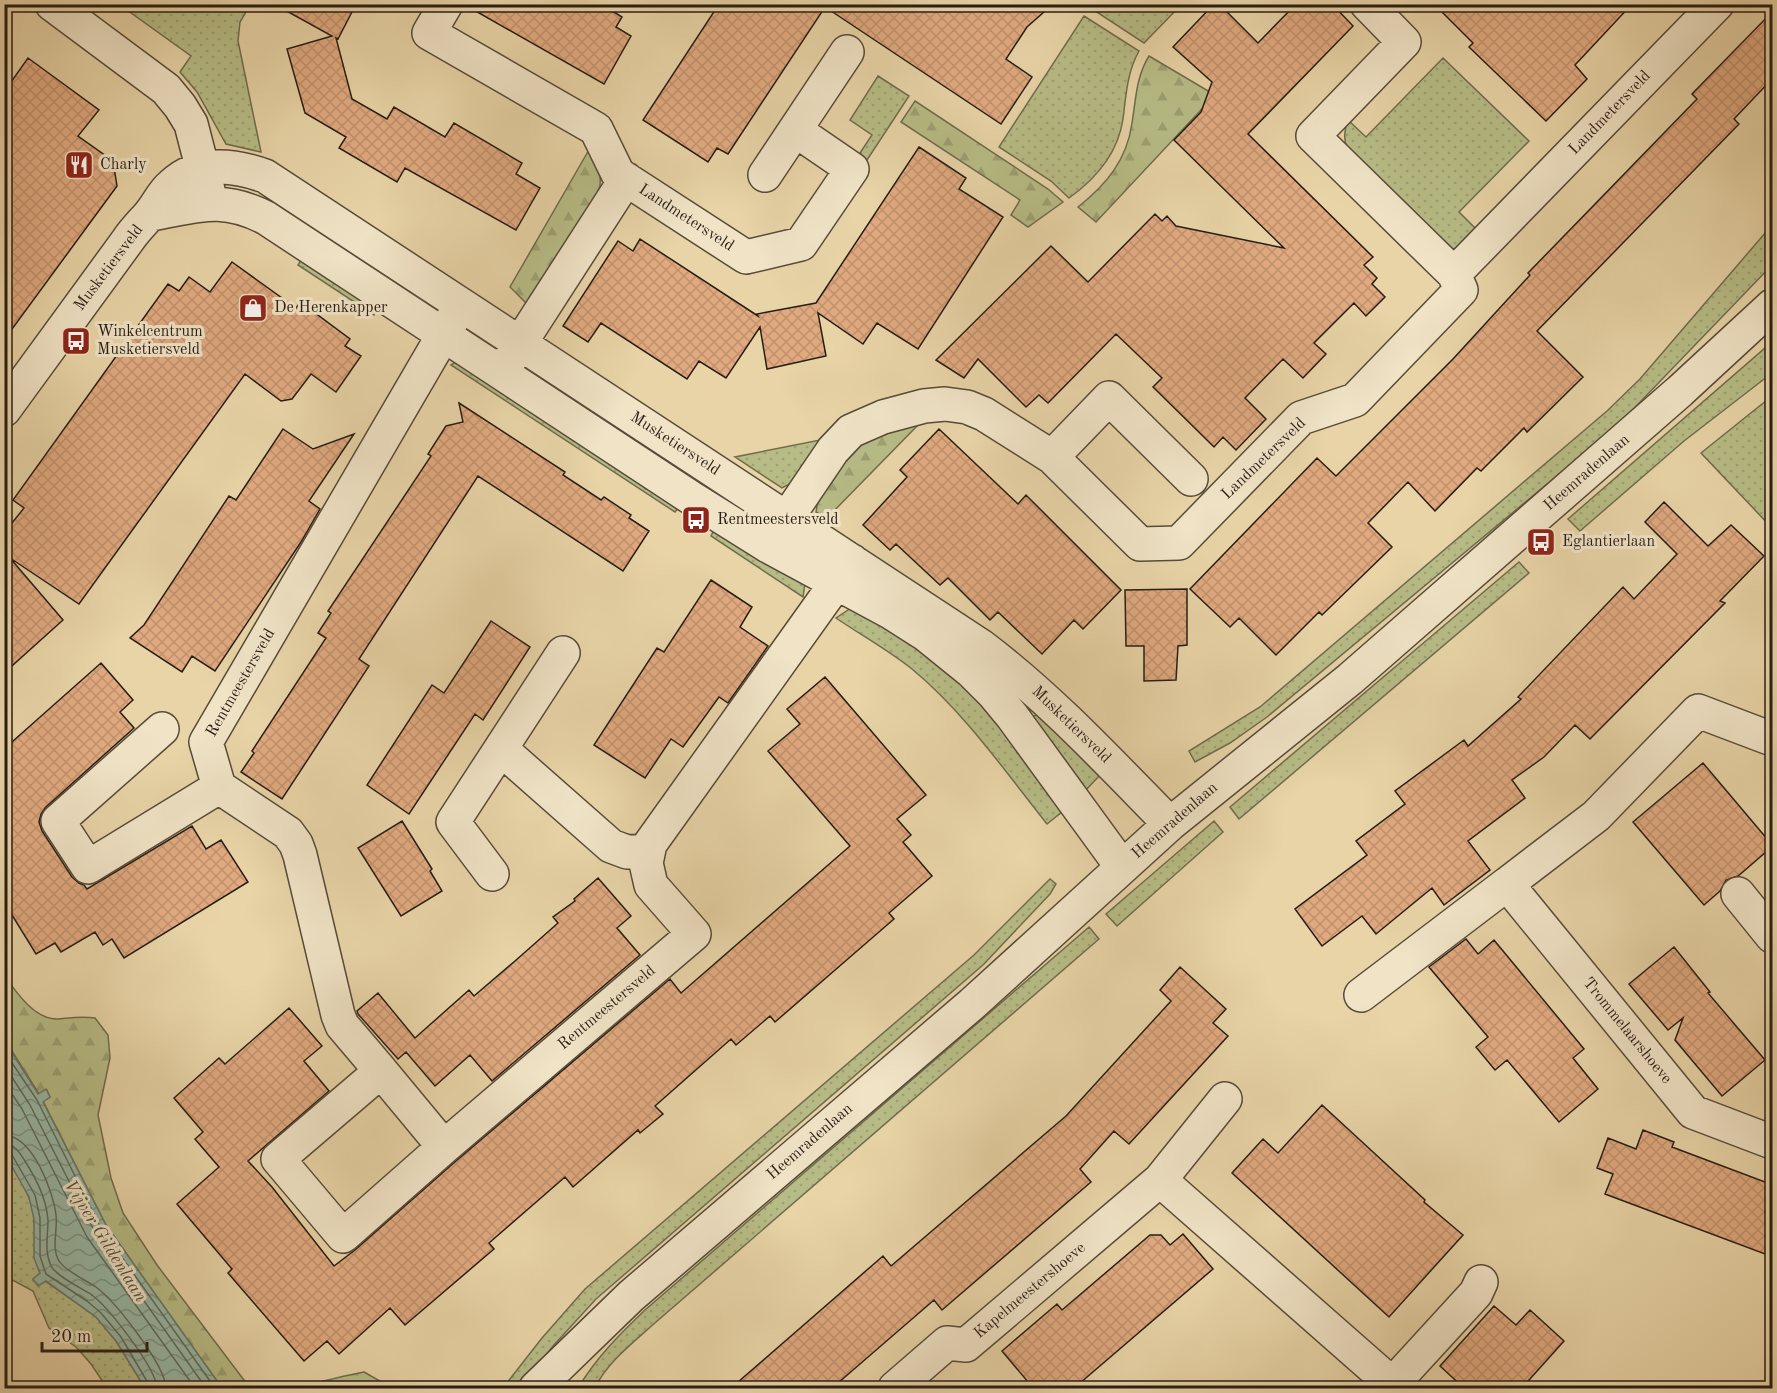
<svg xmlns="http://www.w3.org/2000/svg" width="1777" height="1393" viewBox="0 0 1777 1393" font-family="'Old Standard TT',serif">
	<defs>
		<pattern id="grass-dots" width="8" height="8" patternUnits="userSpaceOnUse" patternTransform="scale(1.5)"><rect width="8" height="8" fill="#b7bc86"/><path d="M2 2h.1M6 6h.1" fill="none" stroke="#9da173" stroke-width="1.8" stroke-linecap="round"/></pattern>
		<pattern id="forest-firs" width="22" height="20" patternUnits="userSpaceOnUse" patternTransform="scale(1.5)"><rect width="22" height="20" fill="#b7bc86"/><path d="M5 1l3.5 6h-7zM16 11l3.5 6h-7z" fill="#9da173"/></pattern>
		<pattern id="water-waves" width="16" height="10" patternUnits="userSpaceOnUse" patternTransform="scale(1.5)"><rect width="16" height="10" fill="#97b8a6"/><path d="M0 5q4-4 8 0t8 0" fill="none" stroke="#7b9586"/></pattern>
		<pattern id="building-cross-hatch" width="8" height="8" patternUnits="userSpaceOnUse" patternTransform="scale(1.5)"><rect width="8" height="8" fill="#e0a97f"/><path d="M0 0l8 8M0 8l8-8" fill="none" stroke="#c0916d"/></pattern>
	</defs>
	<rect width="100%" height="100%" fill="#e8d4a7"/>
	<filter id="stains"><feTurbulence type="fractalNoise" baseFrequency=".00333" numOctaves="4"/><feColorMatrix values="0 0 0 0 .2 0 0 0 0 .09 0 0 0 0 .02 0 0 0 .5 -.17"/></filter>
	<radialGradient id="worn" r=".72"><stop offset=".6" stop-color="#630" stop-opacity="0"/><stop offset="1" stop-color="#630" stop-opacity=".3"/></radialGradient>
	<path fill="url(#grass-dots)" stroke="#6f6c4d" stroke-width="1.5" d="M120,5H250L240,22L238,41L261,152L226,144L197,92L180,72L191,56Z
		M1086,5H1181L1144,43Z
		M1084,16L1139,51C1127,72 1126,96 1123,119C1118,153 1097,178 1069,198L1051,181L999,147Z
		M1443,58L1529,141L1459,212L1478,231C1470,239 1463,249 1451,249L1347,148C1343,138 1344,130 1348,120L1366,137Z
		M878,76L909,96L865,163L858,156L872,135L850,120Z
		M1772,225V265L1618,425L1267,717L1230,743L1195,762L1189,751L1260,707L1607,411L1640,379Z
		M301,260L380,306L374,315L298,265Z
		M1772,342V373L1684,441L1580,531L1568,519Z
		M456,362L680,506L675,512L451,365Z
		M1772,396V528L1701,453Z
		M825,439L797,480L782,488L735,457Z
		M715,528L805,583L803,597L711,536Z
		M1519,562L1529,573L1239,819L1230,807Z
		M851,608L885,622L983,702L1063,811L1047,824C1004,770 965,713 912,669C888,650 861,635 836,618Z
		M1038,714L1101,774L1083,793L1032,717Z
		M1214,821L1223,832L1117,926L1106,914Z
		M1050,879L1056,884L1050,894L983,965L596,1299L553,1346L521,1388H503L542,1338L585,1289L974,955Z
		M1089,927L1099,939L656,1322C635,1341 607,1362 595,1388H578C596,1358 620,1334 645,1310Z
		M4,1154C17,1175 31,1193 34,1218C36,1239 31,1253 40,1273L33,1279L38,1285L45,1281L96,1317L116,1341L145,1388H107L91,1364L76,1347L49,1328L33,1291L5,1276Z"/>
	<path fill="url(#forest-firs)" stroke="#6f6c4d" stroke-width="1.5" d="M1149,56L1215,95L1096,222L1078,207C1106,185 1127,160 1132,123C1136,99 1136,77 1149,56Z
		M915,101L1048,189L1063,202L1028,227L1011,215L1020,200L901,122Z
		M590,148C597,163 603,175 599,192L528,305L510,287Z
		M916,423L918,425L827,518L816,512L819,494L857,443Z
		M4,975C16,992 34,1019 57,1019C70,1018 81,1016 95,1018L108,1035L110,1058L98,1115L111,1178L123,1213L157,1265L250,1388H222L106,1225L43,1101L50,1097L47,1090L39,1094L5,1040Z
		M364,1372L380,1381L384,1388H283C310,1386 336,1377 364,1372Z"/>
	<path fill="url(#water-waves)" stroke="#6a7a6c" stroke-width="1.5" d="M4,1040L38,1094L46,1089L50,1097L43,1102L106,1225L222,1388H145L116,1341L96,1317L46,1281L38,1286L33,1279L40,1273L34,1258V1219L29,1197L5,1154Z"/>
	<g fill="none" stroke-linecap="round" stroke-linejoin="round">
		<path stroke="#5f6a5d" stroke-width="1.5" d="M4,1051L37,1100L101,1228L215,1388
			M4,1065L30,1105L95,1232L206,1388
			M4,1082L22,1109L87,1237L195,1388
			M4,1135C33,1136 53,1191 56,1215C58,1229 51,1248 59,1261C64,1270 87,1281 96,1287C116,1302 165,1365 166,1388
			M4,1144C16,1145 19,1152 25,1161C36,1179 46,1197 48,1220C48,1236 44,1251 51,1266C56,1276 81,1288 92,1295C109,1308 156,1368 157,1388
			M4,1152L12,1155L35,1195L40,1218V1256L46,1274L87,1301L101,1313L121,1337L148,1383L149,1388"/>
	</g>
	<path fill="url(#building-cross-hatch)" stroke="#271d14" stroke-width="1.5" d="M274,4H356L338,39L336,38L352,99L387,119L394,107L445,137L454,123L522,163L516,174L540,188L516,230L405,168L397,182L339,148L346,137L305,113L287,49L332,36Z
		M601,4L622,17L616,27L631,36L604,84L465,5Z
		M719,4H1053L1027,27L1006,59L1032,77L1001,124L825,7L728,154L717,148L708,162L643,120Z
		M1214,4H1219L1258,43L1296,4H1332L1353,26L1248,134L1373,257L1364,265L1377,278L1372,284L1385,297L1366,316L1354,303L1314,343L1326,354L1303,378L1283,359L1245,398L1266,419L1236,450L1223,437L1214,447L1153,387L1162,378L1116,334L1048,403L1039,395L1026,407L978,359L964,378L936,360L1051,246L1088,282L1155,214L1162,221L1167,216L1176,226L1284,248L1174,140L1201,112L1212,82L1173,47Z
		M1434,4H1632L1575,65L1587,79L1546,121L1469,47L1473,43Z
		M1773,11V78L1734,119L1739,124L1537,331L1583,377L1527,432L1524,428L1481,471L1477,468L1435,511L1408,482L1368,523L1392,547L1322,615L1319,612L1276,655L1239,618L1230,627L1190,589L1317,458L1336,476L1453,359L1530,275L1528,273L1697,99L1692,94Z
		M28,58L99,110L78,136L113,161L117,186L4,340V92Z
		M919,147L966,178L959,189L1003,217L918,349L877,323L863,344L818,313L826,356L767,369L760,327L726,378L699,361L687,379L601,323L588,342L563,326L618,241L633,251L640,239L758,316L757,314L816,303Z
		M232,262L296,308L299,304L315,313L350,339L345,346L361,356L336,392L311,374L292,399L281,401L245,374L79,604L10,558L63,620L4,673V533L24,508L13,500L168,284L179,291L189,277L210,292Z
		M459,403L565,472L563,475L601,500L604,497L631,515L629,518L649,531L623,571L478,476L359,659L369,666L282,799L241,772L254,753L252,751L326,638L318,633L331,613L328,611L431,456L428,454L446,426L463,422Z
		M283,429L313,449L354,434L309,501L320,509L301,542L215,671L192,656L182,672L130,638L144,625L229,496L236,500Z
		M939,429L1018,504L1026,495L1121,590L1083,629L1074,620L1042,654L998,612L990,620L948,578L940,585L896,544L890,550L863,525L907,477L900,470Z
		M1664,502L1708,546L1731,525L1764,556L1720,601L1725,603L1590,739L1575,725L1544,757L1512,780L1525,798L1468,841L1490,870L1444,905L1432,888L1376,934L1362,916L1322,946L1295,909L1367,855L1356,841L1405,804L1395,791L1464,740L1468,746L1521,699L1518,697L1623,587L1634,599L1677,554L1645,522Z
		M711,580L752,607L740,627L768,646L728,703L719,697L683,747L671,739L645,778L594,745L657,648L664,652Z
		M1187,589V645L1178,646L1176,680L1144,681V646H1126L1125,590Z
		M491,621L530,647L483,720L475,714L409,814L367,785L432,685L444,693Z
		M101,663L133,700L120,712L134,728L46,807L41,814L39,822L42,831L72,877L79,883L84,885L87,889L192,826L206,849L221,840L248,882L124,958L112,939L103,945L95,932L61,952L55,943L36,954L4,902V749Z
		M825,677L926,795L897,819L911,835L903,842L932,876L889,913L894,919L775,1022L770,1016L736,1045L731,1039L655,1106L663,1114L640,1133L638,1130L573,1187L565,1177L489,1243L494,1249L405,1325L390,1308L339,1354L327,1341L304,1361L228,1273L232,1269L177,1204L219,1167L195,1139L203,1132L174,1098L219,1058L225,1064L289,1008L322,1046L304,1061L329,1091L248,1161L272,1187L334,1266L355,1250L456,1161L670,979L681,993L850,846L768,751L800,724L787,709Z
		M1703,763L1773,846L1738,876L1726,880L1720,891L1704,905L1633,822Z
		M402,821L432,869L430,871L442,891L401,916L358,848Z
		M598,878L631,916L617,928L640,955L492,1081L470,1055L435,1086L406,1052L398,1059L358,1014L357,1011L378,993L415,1038L469,990L474,996L515,961L558,923L553,917L575,901L574,899Z
		M1466,939L1478,954L1494,940L1584,1049L1573,1058L1598,1089L1559,1122L1507,1060L1495,1070L1476,1047L1488,1037L1429,967Z
		M1674,947L1710,992L1708,993L1765,1060L1722,1096L1675,1040L1683,1018L1668,1030L1629,984Z
		M1180,967L1226,1009L1213,1023L1228,1036L1129,1144L1114,1131L1080,1169L1091,1182L942,1310L934,1300L831,1389H730L883,1256L891,1266L1066,1116L1171,1001L1160,990Z
		M1322,1105L1425,1200L1424,1202L1463,1235L1389,1317L1232,1173L1263,1139L1278,1153Z
		M1643,1130L1674,1142L1672,1147L1773,1185V1257L1605,1194L1613,1174L1597,1168L1608,1138L1636,1149Z
		M1183,1234L1213,1269L1073,1389H1034L1002,1351L1057,1304L1062,1310L1150,1235H1161L1170,1245Z
		M1494,1306L1516,1325L1530,1310L1564,1341L1521,1389H1465L1440,1366Z"/>
	<g fill="none" stroke-linecap="round" stroke-linejoin="round">
		<g stroke="#574b39" stroke-width="36">
			<path id="minor" d="M52,4L166,89L180,106L191,124L208,190
				M446,4L429,33L596,129L618,174L746,257L801,244L852,169L795,130
				M765,175L847,52
				M151,214C198,206 221,195 266,218L693,499L768,546L892,613L925,634L972,672L993,693L1012,716L1122,867
				M1454,274L1717,4
				M508,362L626,179
				M4,410L128,240C134,231 142,223 149,215C158,205 162,193 172,185C198,160 234,165 265,176L981,646C1050,698 1110,763 1170,824
				M1052,457L1109,398L1191,479
				M768,546L833,450L851,431L883,417L924,406L945,404L967,407L984,414L1052,457L1140,544L1179,543L1301,418L1355,400L1461,290L1454,274L1313,136L1404,42L1367,4
				M162,729L58,821L88,867L219,787L206,742L455,315
				M1772,739L1698,711L1596,816L1507,884L1693,1112L1772,1142
				M501,749L611,846L627,852L648,851
				M219,787L288,833L296,844L300,855L338,1015L342,1025L381,1071L278,1159L343,1236L444,1147L694,934L651,885L646,863L650,844L852,561
				M492,874L453,822L563,653
				M1738,894L1772,936
				M1361,995L1507,884
				M381,1071L444,1147
				M1160,1180L1393,1385
				M536,1388L631,1296L972,1004L1170,824L1350,679L1680,391L1772,306
				M895,1388L947,1343L966,1345L1160,1180L1225,1099
				M1389,1388L1476,1293L1481,1282"/>
		</g>
		<use href="#minor" stroke="#f0e3c6" stroke-width="33"/>
	</g>
	<defs>
		<g id="restaurant-square" transform="scale(1.5)"><rect x="-9" y="-9" width="18" height="18" rx="4" fill="#8f2418" stroke="#f0e3c6"/><path d="M-5-6h1v4h1v-4h1v4h1v-4h1v5L-1.5 .5V6h-2V.5L-5-1ZM5-6V6H3V1.5H1.5Q1.5-4 5-6Z" fill="#fff"/></g>
		<g id="shop-square" transform="scale(1.5)"><rect x="-9" y="-9" width="18" height="18" rx="4" fill="#8f2418" stroke="#f0e3c6"/><path d="M-5-2.5h2.3a2.7 3.5 0 0 1 5.4 0H5L5.5 6h-11ZM-1.5-2.5h3a1.5 2.3 0 0 0-3 0Z" fill="#fff"/></g>
		<g id="bus-square" transform="scale(1.5)"><rect x="-9" y="-9" width="18" height="18" rx="4" fill="#8f2418" stroke="#f0e3c6"/><path d="M-5-6H5V4H4V6H2V4H-2V6H-4V4H-5ZM-3.5-4V0h7V-4ZM-3.5 1.2v1.5H-2V1.2ZM2 1.2v1.5H3.5V1.2Z" fill="#fff"/></g>
	</defs>
	<g fill-rule="evenodd">
		<use href="#restaurant-square" x="79" y="165"/>
		<use href="#shop-square" x="253" y="308"/>
		<use href="#bus-square" x="76" y="341"/>
		<use href="#bus-square" x="696" y="520"/>
		<use href="#bus-square" x="1541" y="542"/>
	</g>
	<g text-anchor="middle" dominant-baseline="central" stroke-width="6" stroke-linejoin="round" paint-order="stroke">
		<g font-size="16" fill="#271d14" stroke="#f0e3c6">
			<text transform="translate(1610 113) rotate(-46)">Landmetersveld</text>
			<text transform="translate(686 218) rotate(33)">Landmetersveld</text>
			<text transform="translate(109 268) rotate(-53)">Musketiersveld</text>
			<text transform="translate(675 444) rotate(33)">Musketiersveld</text>
			<text transform="translate(1264 459) rotate(-44)">Landmetersveld</text>
			<text transform="translate(1587 473) rotate(-41)">Heemradenlaan</text>
			<text transform="translate(241 683) rotate(-60)">Rentmeestersveld</text>
			<text transform="translate(1071 725) rotate(44)">Musketiersveld</text>
			<text transform="translate(1175 821) rotate(-41)">Heemradenlaan</text>
			<text transform="translate(607 1008) rotate(-40)">Rentmeestersveld</text>
			<text transform="translate(1627 1031) rotate(51)">Trommelaarshoeve</text>
			<text transform="translate(810 1142) rotate(-41)">Heemradenlaan</text>
			<text transform="translate(1030 1291) rotate(-40)">Kapelmeestershoeve</text>
		</g>
		<g font-size="16" fill="#271d14" stroke="#f0e3c6" text-anchor="start">
			<text x="100" y="165">Charly</text>
			<text x="274" y="308">De Herenkapper</text>
			<text x="97" y="332">Winkelcentrum<tspan x="97" dy="18">Musketiersveld</tspan></text>
			<text x="717" y="520">Rentmeestersveld</text>
			<text x="1562" y="542">Eglantierlaan</text>
		</g>
		<g font-size="18" font-style="italic" fill="#494c40" stroke="#f0e3c6">
			<text transform="translate(105 1241) rotate(58)">Vijver Gildenlaan</text>
		</g>
	</g>
	<rect width="1777" height="1393" fill="none" stroke="#e8d4a7" stroke-width="24"/>
	<rect x="6" y="6" width="1765" height="1381" fill="none" stroke="#271d14" stroke-width="3"/>
	<rect x="12" y="12" width="1753" height="1369" fill="none" stroke="#271d14" stroke-width="1.5"/>
	<path d="M42 1342v9h105v-9" fill="none" stroke="#271d14" stroke-width="3"/>
	<text x="51" y="1342" font-size="18" fill="#271d14" stroke="#f0e3c6" stroke-width="4.5" paint-order="stroke">20 m</text>
	<rect width="100%" height="100%" filter="url(#stains)"/>
	<rect width="100%" height="100%" fill="url(#worn)"/>
</svg>
